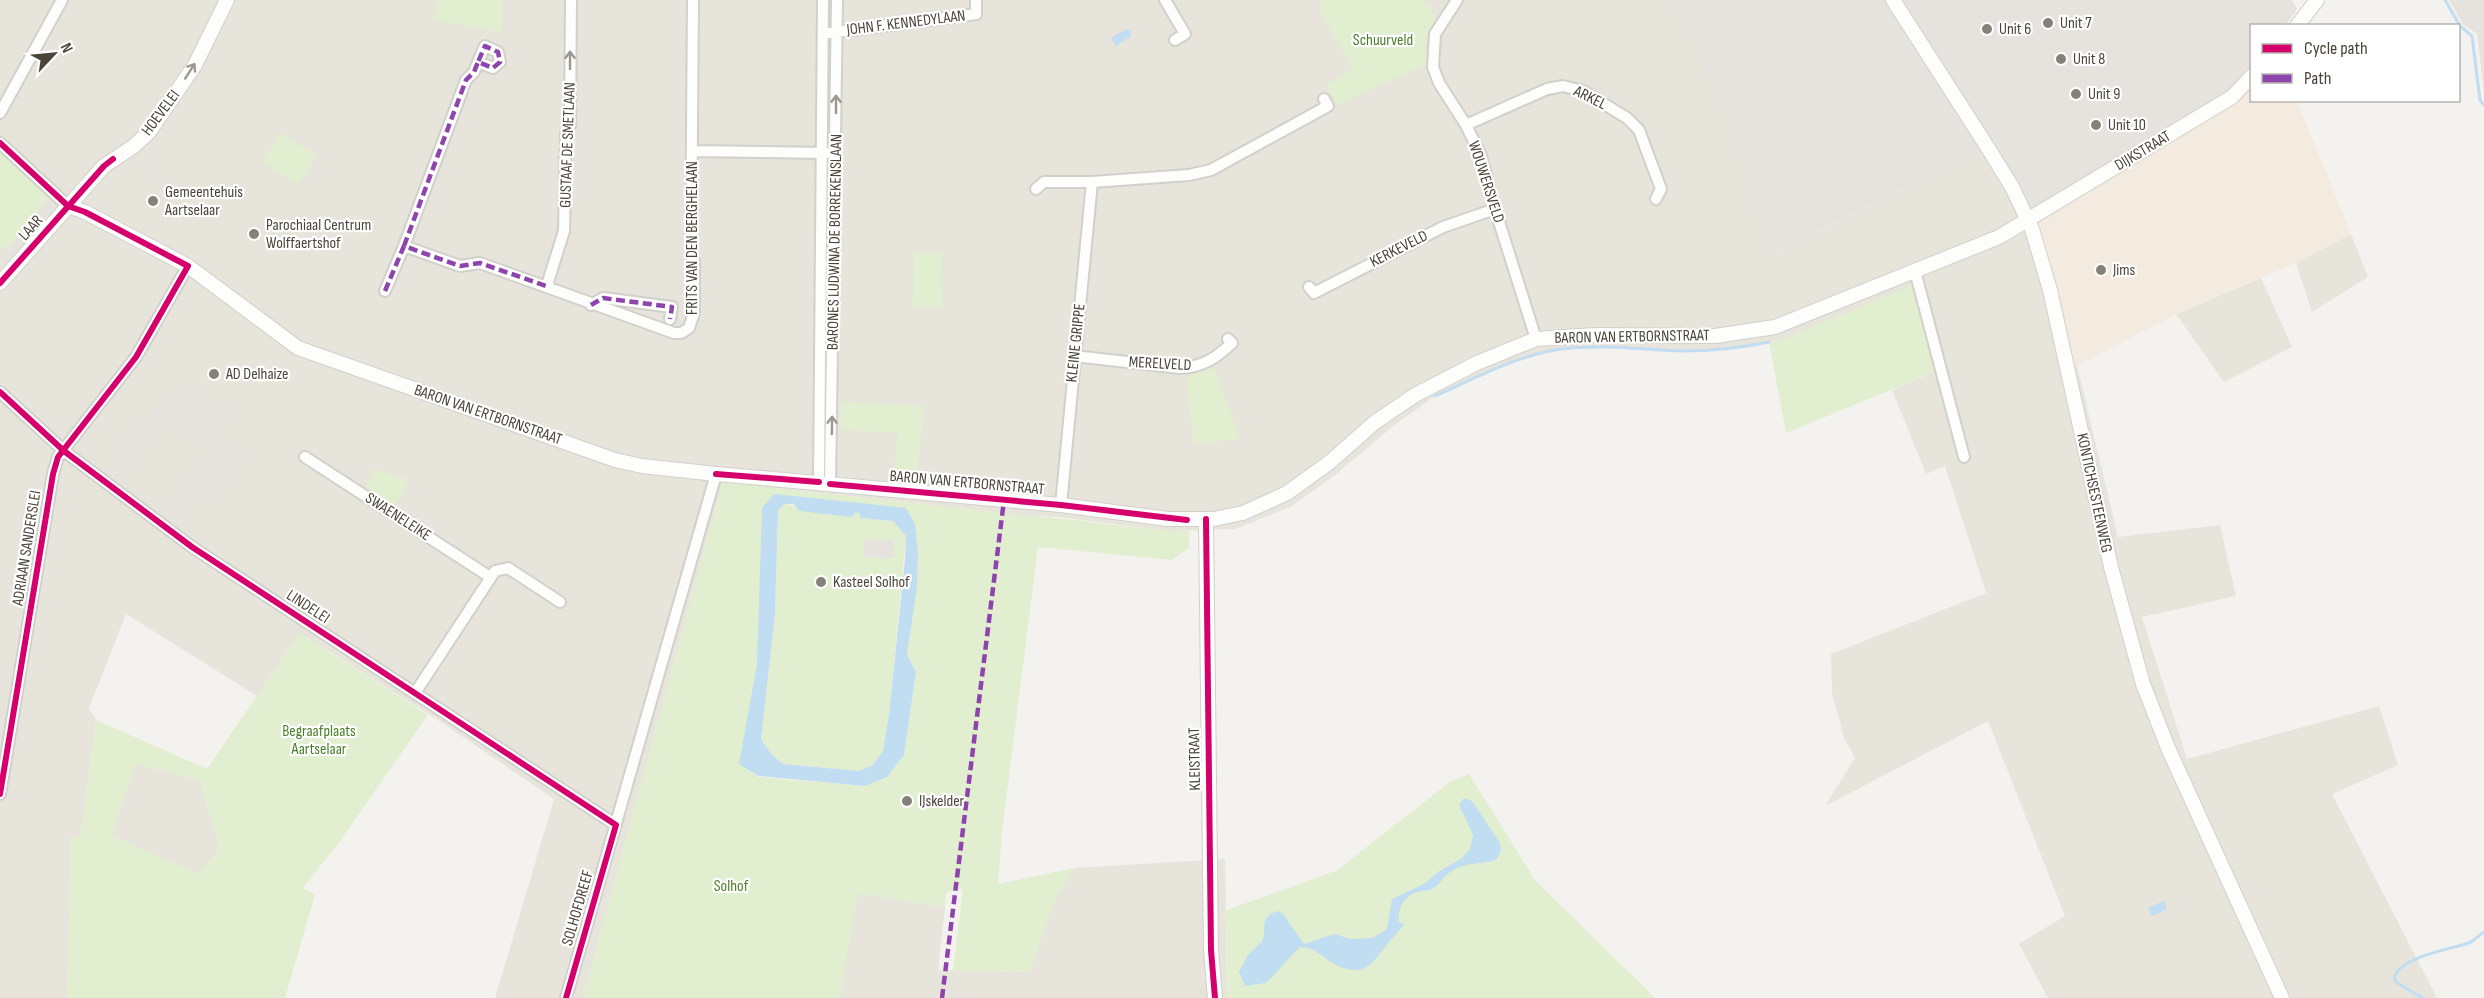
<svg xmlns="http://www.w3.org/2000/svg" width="2484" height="998" viewBox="0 0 2484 998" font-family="'Sofia Sans Condensed',sans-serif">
	<rect width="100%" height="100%" fill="#f4f2ee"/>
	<path fill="#e7e4dc" d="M0,0H1668L1687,23L1725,111L1772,252L1988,148L2020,202L2068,370L2077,365L2118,537L2220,525L2236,596L2142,617L2187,759L2379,706L2398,765L2332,794L2437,998H2048L2019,944L2065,916L1988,721L1825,806L1855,758L1844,738L1832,693L1831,654L1986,593L1945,466L1926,474L1892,390L1941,369L1782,340L1754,345L1709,350L1576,347L1547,351L1509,364L1435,396L1392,427L1335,475L1292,506L1236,529L1167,531L1060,517L1020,515L723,482L583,998H495L554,799L441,722L300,633L257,696L126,614L89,708L96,720L80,840L71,836L67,998H0Z
		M2351,234L2368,277L2312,312L2296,263Z
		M2261,278L2292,347L2224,382L2176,314Z
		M135,764L200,780L220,849L198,874L111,836Z
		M1225,859L1227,998H839L857,893L945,907L938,970L1029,972L1054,901L1074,868Z"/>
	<path fill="#f3ebdf" d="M2251,86L2252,100L2297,101L2351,234L2296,263L2193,306L2068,370L2029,221Z"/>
	<path fill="#e6e2de" d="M1668,0H2292L2297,9L2286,25L2252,26L2251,71L2232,97L2029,221L1988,148L1771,252L1725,111L1687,23Z
		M2449,0H2484V91L2477,34L2463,24Z"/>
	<path fill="#e1eecf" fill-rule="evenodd" d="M439,0H502V33L432,19Z
		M1321,0H1422L1436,17L1426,39V64L1337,105L1326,85L1353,69L1320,11Z
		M280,133L316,156L298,185L262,162Z
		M0,151L50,196L7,248L0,250Z
		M914,253H942L941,308L913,307Z
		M1919,282L1941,369L1786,433L1769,342L1782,340Z
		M1214,367L1240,439L1194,444L1186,376Z
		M841,401L924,406L916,482L893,480L898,433L841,430Z
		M374,469L409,480L393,508L365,490Z
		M723,482L1020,515C1076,518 1132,530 1189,531V548L1172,560L1038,547L1002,832L998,884L1074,868L1054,901L1030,972L953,971L963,889L946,892L945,907L858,893L839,998H583ZM774,494L915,524L918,552L917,588L907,654L916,672L904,755L887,777L864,786L758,777L740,764L757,664Z
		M784,504L853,513L856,512L860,514V518L893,521L906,536L889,714L883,751L873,765L859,771L783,764L772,755L761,739L775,613L778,510Z
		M300,633L428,715L340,841L303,888L315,895L285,998H67L71,835L80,839L96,720L207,769ZM135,764L200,780L220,849L198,874L111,836Z
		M1469,774L1535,880L1655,998H1227V990L1236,989H1227L1226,910L1336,871L1451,781Z"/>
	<path fill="#e6e3df" d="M146,155L164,175L158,181L140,161Z
		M50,205L57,212L13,260L6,254Z
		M551,241L558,243L548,274L539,271Z
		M563,248L569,249L560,278L554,276Z
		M186,387L204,400L207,395L236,415L208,449L165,427L121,482L107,471L126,449L119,443L140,415L148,421L166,396L175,401Z
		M220,437L247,454L210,504L200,497L178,523L162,510Z
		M348,461L358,464L351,482L343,477Z
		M865,539L894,540L893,558L864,557Z"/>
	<path fill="#c0ddf1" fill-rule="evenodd" d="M1126,29L1130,31L1131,36L1116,46L1111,38Z
		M774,494L906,508L915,524L918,552L917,588L907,654L916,672L904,755L887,777L865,786L758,776L739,764L757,664L762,508ZM784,504H794L799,511L852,517L856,512L860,514V518L893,521L906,536L905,560L889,714L883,751L873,765L859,771L783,764L772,755L761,739L775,613L778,510Z
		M1464,798L1472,801L1500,843L1501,851L1496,860C1482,864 1469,862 1455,869C1445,873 1440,886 1430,890C1427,891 1425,890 1421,891C1406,894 1397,907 1399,922L1404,924C1399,932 1392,938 1386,946C1372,964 1363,978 1336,965C1321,957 1318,948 1300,947L1266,983L1245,986L1239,972L1248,955L1263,940C1266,925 1260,917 1278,911L1283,914L1304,944L1334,934L1351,939L1373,938L1387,929L1392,899L1424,884L1438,872L1462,858L1470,849L1473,835L1459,805Z
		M2164,901L2167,909L2152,916L2148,908Z"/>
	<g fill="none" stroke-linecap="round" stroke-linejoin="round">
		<path stroke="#c0ddf1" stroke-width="3" d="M2445,0L2460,26L2472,36L2480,100L2484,105
			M1435,396C1476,378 1519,354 1563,349C1603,344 1643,350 1682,351C1711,351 1741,348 1769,342
			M2423,998L2397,983L2394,978C2399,957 2451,949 2469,943C2475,940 2479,935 2484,932"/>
		<g stroke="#d2d0cb" stroke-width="14">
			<path id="minor" d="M1165,0L1185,34L1175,40
				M1457,0L1435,34L1433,67L1439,83L1466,125L1481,156L1495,209L1536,339
				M829,33L976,14V0
				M0,113L62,0
				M1466,125L1547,89L1563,86L1583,91L1627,118L1639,130L1661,189L1656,199
				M0,143L68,206
				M692,151L827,153
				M1036,189L1044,182H1092L1189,175L1211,170L1328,106L1324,99
				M404,246L466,80L474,72L478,62L493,68L500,62L498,52L485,46L478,62
				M1915,271L1964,457
				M549,287L548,282L564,231L566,133L570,125L571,0
				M1309,287L1314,293L1443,227L1495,209
				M385,291L404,246L460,266L480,263L674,333H681L689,328L694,313V261L691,256L693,0
				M591,305L603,298L672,307L670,319
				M1074,356L1180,368C1203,367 1216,358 1232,343L1228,339
				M0,392L64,451L192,547L616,825
				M305,457L490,577
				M819,482L823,0
				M830,484L837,0
				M1061,505L1092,182
				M415,693L495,571L508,568L560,602
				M0,794L53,474L58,457L136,357L188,266
				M566,998L716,474"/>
		</g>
		<g stroke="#d2d0cb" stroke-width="16">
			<path id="tertiary" d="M1893,0L1988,148L2012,187L2032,229L2050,290L2111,567L2143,684L2168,748L2282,998
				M2297,26L2317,0
				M68,206L85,212L188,266L298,348L615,460L642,466L716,474L1061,505L1168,519H1214L1243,513L1287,493L1330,462L1374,423L1415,395L1477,363L1536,339L1595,335L1715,336L1775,327L1999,237L2232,97L2252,76
				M0,283L104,166L134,146L149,132L195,65L227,0
				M1206,519L1211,950L1215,998"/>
		</g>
		<use href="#minor" stroke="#fdfdfc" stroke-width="10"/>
		<use href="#tertiary" stroke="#fdfdfc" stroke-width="14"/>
		<path stroke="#8e44ad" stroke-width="4.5" stroke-dasharray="9 4.5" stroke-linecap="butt" d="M404,246L466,80L474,72L478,62L493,68L500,62L498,52L485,46L478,62
			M385,291L404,246L460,266L480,263L549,287
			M591,305L603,298L672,307L670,319
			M942,998L1004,500"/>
		<g stroke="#fff" stroke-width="10">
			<path id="cycleway" d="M0,143L68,206L85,212L188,266L136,357L58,457L53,474L0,794
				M0,283L104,166L113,159
				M0,392L64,451L192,547L616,825L566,998
				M716,474L819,482
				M830,484L1061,505L1187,520
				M1206,519L1211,950L1215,998"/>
		</g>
		<use href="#cycleway" stroke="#d6006c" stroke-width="6"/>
	</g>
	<defs><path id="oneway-shaft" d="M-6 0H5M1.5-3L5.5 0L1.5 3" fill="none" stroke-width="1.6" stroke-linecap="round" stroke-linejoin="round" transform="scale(1.5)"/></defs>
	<g stroke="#9b9791">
		<use href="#oneway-shaft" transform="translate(570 60) rotate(-90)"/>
		<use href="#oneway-shaft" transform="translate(190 71) rotate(-57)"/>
		<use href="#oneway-shaft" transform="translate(836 104) rotate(-90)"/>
		<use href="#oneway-shaft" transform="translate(832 425) rotate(-89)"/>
	</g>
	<g fill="#868178" stroke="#fff" stroke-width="2">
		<circle cx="2048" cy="23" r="6"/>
		<circle cx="1987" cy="29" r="6"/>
		<circle cx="2061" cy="59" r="6"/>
		<circle cx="2076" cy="94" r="6"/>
		<circle cx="2096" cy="125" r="6"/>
		<circle cx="153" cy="201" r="6"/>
		<circle cx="254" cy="234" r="6"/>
		<circle cx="2101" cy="270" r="6"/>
		<circle cx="214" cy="374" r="6"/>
		<circle cx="821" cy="582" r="6"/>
		<circle cx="907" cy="801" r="6"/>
	</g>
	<g text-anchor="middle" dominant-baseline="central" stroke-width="4.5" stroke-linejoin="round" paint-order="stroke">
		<g font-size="16" fill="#4b4439" stroke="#fff">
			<text transform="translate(906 23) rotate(-7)">JOHN F. KENNEDYLAAN</text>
			<text transform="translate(1590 98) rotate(26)">ARKEL</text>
			<text transform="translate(161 113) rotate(-53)">HOEVELEI</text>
			<text transform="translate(568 145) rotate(-88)">GUSTAAF DE SMETLAAN</text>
			<text transform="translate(2143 151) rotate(-31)">DIJKSTRAAT</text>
			<text transform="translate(1486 182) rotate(72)">WOUWERSVELD</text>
			<text transform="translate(31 228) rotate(-48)">LAAR</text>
			<text transform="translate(692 238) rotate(-90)">FRITS VAN DEN BERGHELAAN</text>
			<text transform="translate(835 242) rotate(-89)">BARONES LUDWINA DE BORREKENSLAAN</text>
			<text transform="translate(1399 249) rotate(-27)">KERKEVELD</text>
			<text transform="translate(1632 337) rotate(-1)">BARON VAN ERTBORNSTRAAT</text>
			<text transform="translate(1076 343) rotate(-84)">KLEINE GRIPPE</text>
			<text transform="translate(1160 364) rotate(3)">MERELVELD</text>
			<text transform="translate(488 415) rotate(19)">BARON VAN ERTBORNSTRAAT</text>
			<text transform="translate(967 483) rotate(5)">BARON VAN ERTBORNSTRAAT</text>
			<text transform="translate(2094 493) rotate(78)">KONTICHSESTEENWEG</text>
			<text transform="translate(398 517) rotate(33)">SWAENELEIKE</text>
			<text transform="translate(27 548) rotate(-81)">ADRIAAN SANDERSLEI</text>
			<text transform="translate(308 607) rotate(33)">LINDELEI</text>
			<text transform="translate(1195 759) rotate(-91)">KLEISTRAAT</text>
			<text transform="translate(578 908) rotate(-74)">SOLHOFDREEF</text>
		</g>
		<g font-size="16" fill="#4b4439" stroke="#fff" text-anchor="start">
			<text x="2060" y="23">Unit 7</text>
			<text x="1999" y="29">Unit 6</text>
			<text x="2073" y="59">Unit 8</text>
			<text x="2088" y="94">Unit 9</text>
			<text x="2108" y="125">Unit 10</text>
			<text x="165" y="192">Gemeentehuis<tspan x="165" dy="18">Aartselaar</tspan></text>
			<text x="266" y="225">Parochiaal Centrum<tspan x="266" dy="18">Wolffaertshof</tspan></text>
			<text x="2113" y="270">Jims</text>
			<text x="226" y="374">AD Delhaize</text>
			<text x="833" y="582">Kasteel Solhof</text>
			<text x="919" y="801">IJskelder</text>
		</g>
		<g font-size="16" fill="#4a7f2a" stroke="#fff">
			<text x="1383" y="40">Schuurveld</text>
			<text x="319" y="731">Begraafplaats<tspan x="319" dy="18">Aartselaar</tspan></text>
			<text x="731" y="886">Solhof</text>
		</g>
	</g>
	<rect x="2250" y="24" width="210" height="78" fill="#ffffff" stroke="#b7b4b0" stroke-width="1.5"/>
	<rect x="2262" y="44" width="30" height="9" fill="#d6006c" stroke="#b7b4b0" stroke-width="1.5"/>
	<text x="2304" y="54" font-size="18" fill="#4b4439">Cycle path</text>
	<rect x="2262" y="74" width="30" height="9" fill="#8e44ad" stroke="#b7b4b0" stroke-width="1.5"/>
	<text x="2304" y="84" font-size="18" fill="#4b4439">Path</text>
	<g transform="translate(54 54) rotate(64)" stroke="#ffffff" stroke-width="4.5" paint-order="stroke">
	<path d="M0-4.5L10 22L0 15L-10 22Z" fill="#4b4439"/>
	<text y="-9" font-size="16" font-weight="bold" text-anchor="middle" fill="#4b4439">N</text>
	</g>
</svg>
